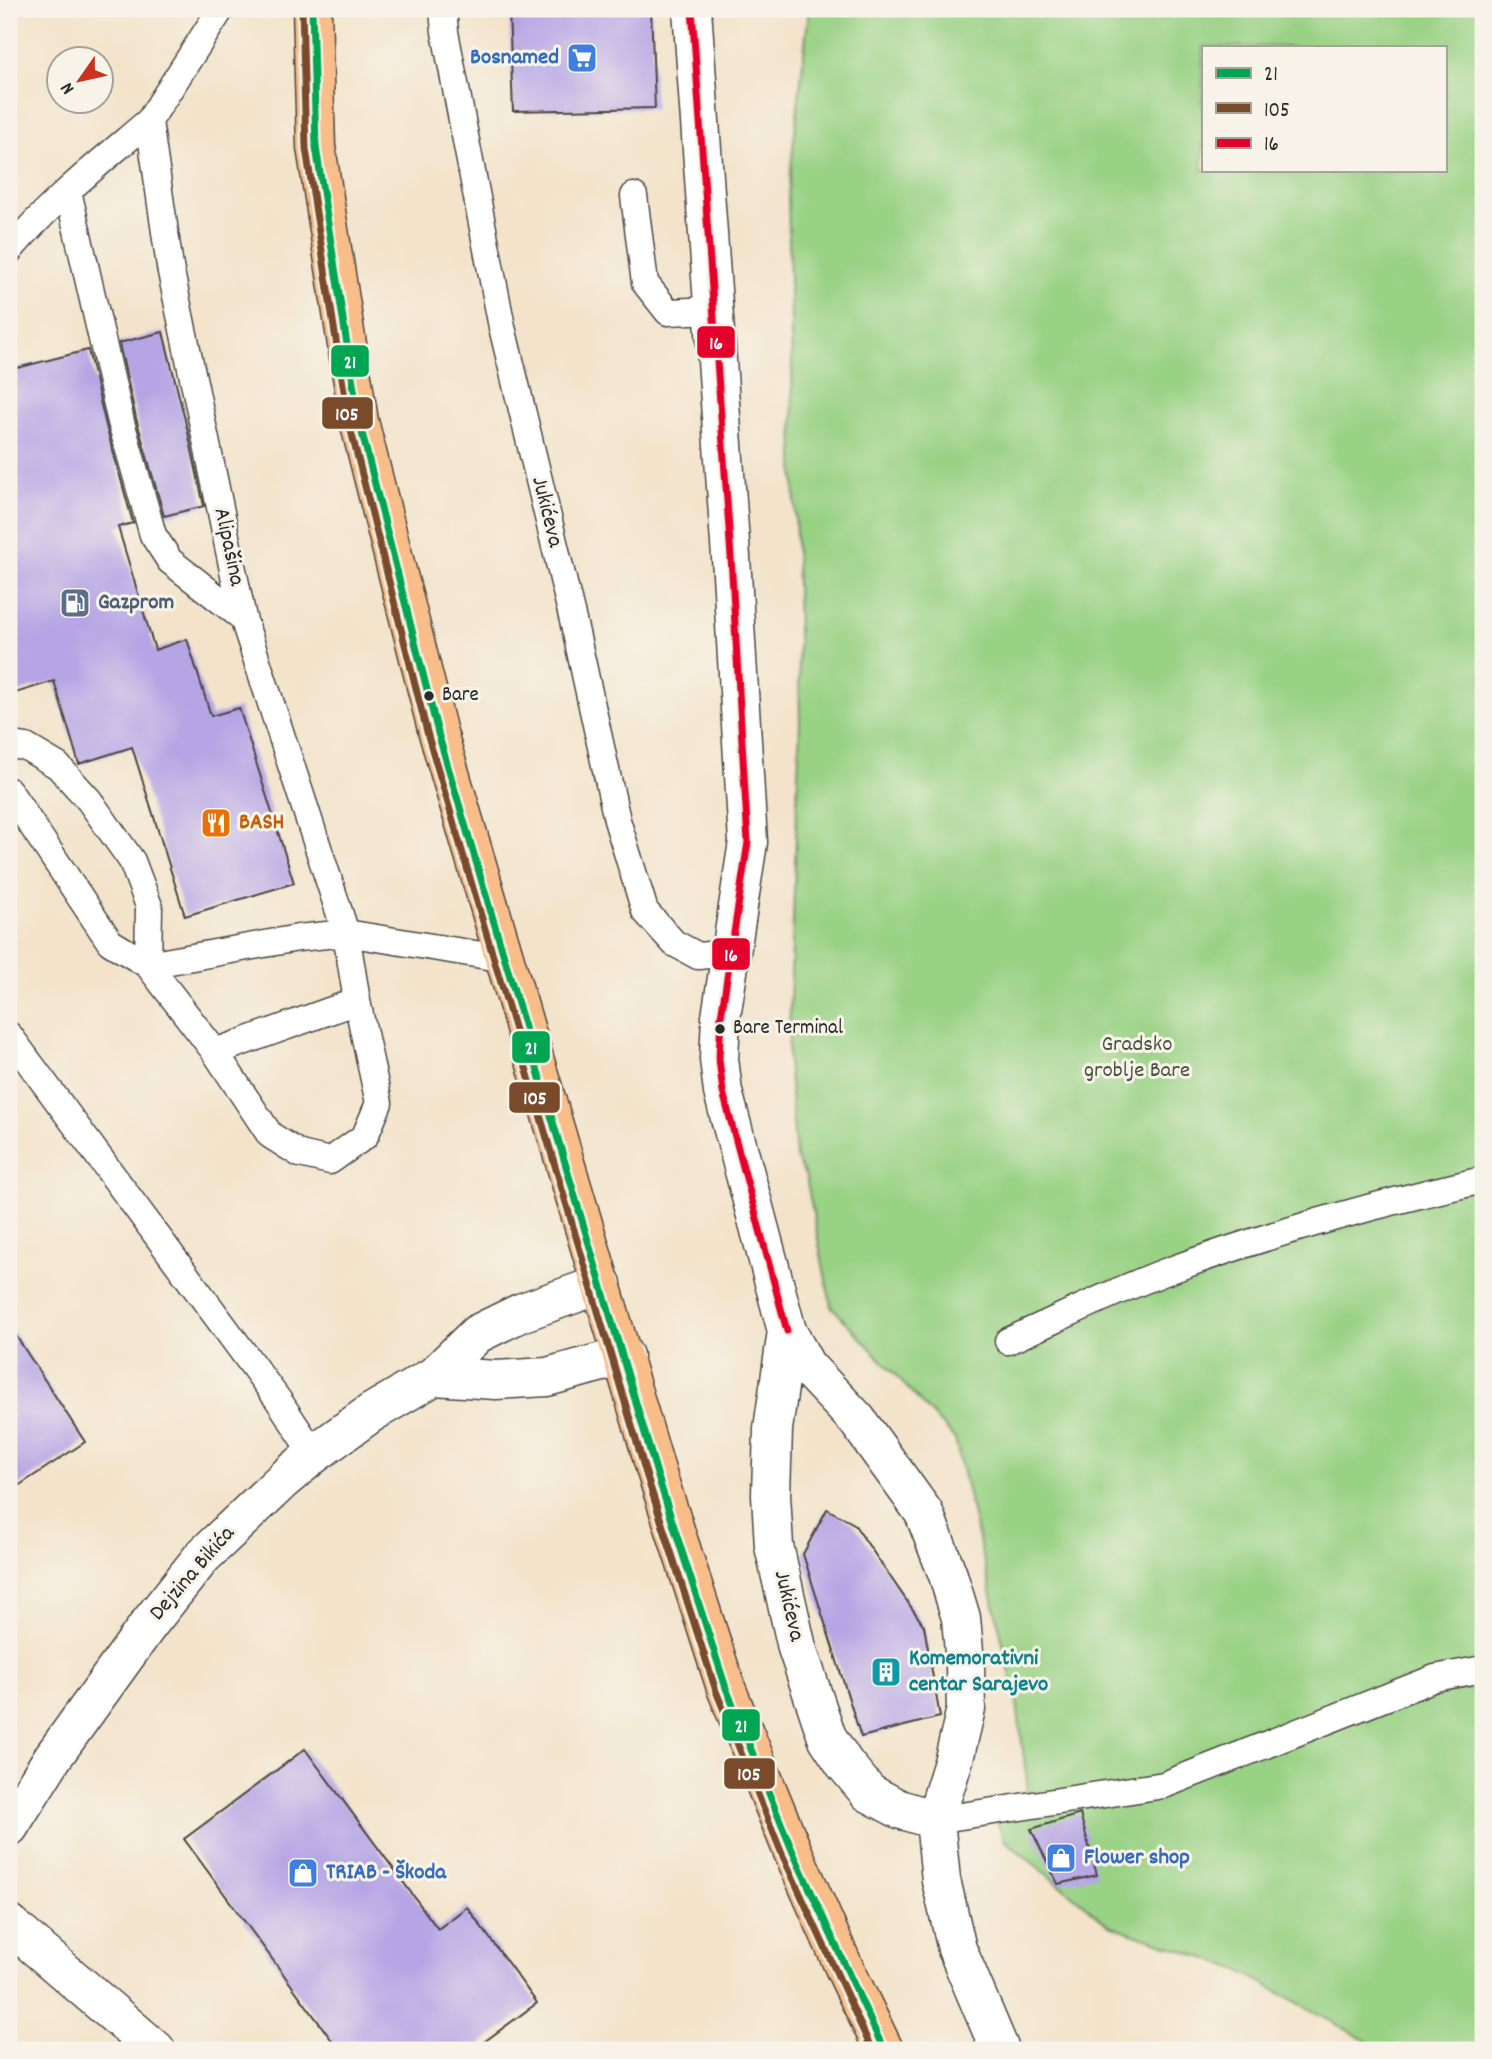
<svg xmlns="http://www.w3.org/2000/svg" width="1492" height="2059" viewBox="0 0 1492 2059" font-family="Dekko,sans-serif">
	<rect width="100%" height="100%" fill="#f7f3e8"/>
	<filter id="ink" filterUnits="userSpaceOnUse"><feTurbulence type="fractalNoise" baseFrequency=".0143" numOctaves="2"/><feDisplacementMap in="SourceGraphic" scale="14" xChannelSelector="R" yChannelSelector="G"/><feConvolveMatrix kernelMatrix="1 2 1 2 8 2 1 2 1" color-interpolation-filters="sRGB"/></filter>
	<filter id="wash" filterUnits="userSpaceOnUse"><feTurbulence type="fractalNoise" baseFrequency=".00686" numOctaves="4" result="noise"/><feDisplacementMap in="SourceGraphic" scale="28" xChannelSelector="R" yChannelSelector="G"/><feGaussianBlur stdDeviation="1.57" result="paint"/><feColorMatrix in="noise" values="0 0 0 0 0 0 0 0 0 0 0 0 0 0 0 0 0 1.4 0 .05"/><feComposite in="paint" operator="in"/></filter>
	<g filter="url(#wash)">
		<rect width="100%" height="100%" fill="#f3e3ca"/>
		<path fill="#9ad285" stroke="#627e58" stroke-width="2" fill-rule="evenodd" d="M809,9H1483V2050H1383L1237,1969L1109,1925L1005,1840L989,1805L1028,1791L1017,1703L955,1439L831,1306L806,1177L796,1158L788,1060L800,721L788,194ZM1203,47H1445V170H1203Z"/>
		<g id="blocks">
			<path fill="#b5a5e5" d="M509,9H651L655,108L513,111Z
				M163,332L188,432L204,506L164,516L136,418L119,343Z
				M88,350L106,426L133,523L118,527L155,650L187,639L211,716L239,708L294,883L185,916L132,747L79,764L54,681L9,695V370Z
				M9,1325L85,1442L9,1492Z
				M827,1509L854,1524L924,1626L940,1717L861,1737L803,1554Z
				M305,1749L438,1929L467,1907L537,2003L473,2050H339L184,1839Z
				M1080,1814L1097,1875L1058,1884L1031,1829Z"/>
		</g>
	</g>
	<g filter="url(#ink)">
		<use href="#blocks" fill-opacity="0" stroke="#494743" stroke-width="2"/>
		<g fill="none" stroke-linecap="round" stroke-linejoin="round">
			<g stroke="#494743" stroke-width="29">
				<path id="service" d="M221,9L149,121L170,267L243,618L346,933L506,959
					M443,9L445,32L502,327L576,633L617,820L645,911L674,943L698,956L730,953
					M68,191L121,422L153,535L170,561L243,618
					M634,196L645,283L668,312L713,310
					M9,251C50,202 101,162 149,121
					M9,745L26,747L58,766L89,800L132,861L149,906L148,965
					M9,791L110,942L148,965L215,1052L270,1135L300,1154L330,1161L365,1136L379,1103L357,1001L346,933L298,938L148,965
					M9,1035L279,1401L314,1454
					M215,1052L357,1001
					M1008,1341C1060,1318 1112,1292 1165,1272C1268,1234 1375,1204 1483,1180
					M935,1820L1164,1785L1435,1678L1483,1669"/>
			</g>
			<g stroke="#494743" stroke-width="41">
				<path id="minor" d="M434,1376L496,1380L547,1377L624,1356
					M9,1827L53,1757L148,1625L202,1557L282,1481L314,1454L371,1413L434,1376L477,1334L520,1313L602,1284
					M9,1924L156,2050"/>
			</g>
			<g stroke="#494743" stroke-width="41">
				<path id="tertiary" d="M692,9L731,557L748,842L721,1017L719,1059L723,1092L787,1331L806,1366L857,1420L924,1513L948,1575L961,1618L965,1663L966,1709L954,1759L935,1820L941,1880L957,1949L1000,2050
					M787,1331L773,1429L771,1495L774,1546L797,1648L827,1737L844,1763L869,1793L899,1809L935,1820"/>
			</g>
			<g stroke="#494743" stroke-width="41">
				<path id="primary" d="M312,9L316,147L359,421L438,733L657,1474L726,1688L792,1850L843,1965L884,2050"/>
			</g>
			<use href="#service" stroke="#fff" stroke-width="26"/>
			<use href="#minor" stroke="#fff" stroke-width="38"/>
			<use href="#tertiary" stroke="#fff" stroke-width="38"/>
			<use href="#primary" stroke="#f8bd88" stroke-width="38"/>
			<g stroke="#f7f3e8" stroke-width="12">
				<path id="bus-1" d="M312,9L316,147L359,421L438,733L657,1474L726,1688L792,1850L884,2050"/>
			</g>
			<g stroke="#f7f3e8" stroke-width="12">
				<path id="bus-2" d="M302,9L306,149L349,423L428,736L647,1477L716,1691L782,1854L872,2050"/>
			</g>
			<g stroke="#f7f3e8" stroke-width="12">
				<path id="bus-3" d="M692,9L731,557L748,842L721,1017L719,1059L723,1092L787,1331"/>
			</g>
			<use href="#bus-1" stroke="#00a651" stroke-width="7"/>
			<use href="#bus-2" stroke="#7a4b2a" stroke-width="7"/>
			<use href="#bus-3" stroke="#e4002b" stroke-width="7"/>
		</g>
	</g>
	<defs>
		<g id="supermarket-square" transform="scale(1.575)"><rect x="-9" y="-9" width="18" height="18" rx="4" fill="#3f7fe0" stroke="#f7f3e8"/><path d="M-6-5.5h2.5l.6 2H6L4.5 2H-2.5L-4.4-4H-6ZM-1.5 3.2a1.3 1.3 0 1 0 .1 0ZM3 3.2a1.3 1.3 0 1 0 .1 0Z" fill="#fff"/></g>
		<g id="fuel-square" transform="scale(1.575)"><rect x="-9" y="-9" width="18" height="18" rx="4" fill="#5c6f8a" stroke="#f7f3e8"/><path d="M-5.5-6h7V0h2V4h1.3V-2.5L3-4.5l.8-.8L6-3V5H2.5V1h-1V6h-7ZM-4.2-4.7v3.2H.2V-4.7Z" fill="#fff"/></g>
		<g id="restaurant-square" transform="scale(1.575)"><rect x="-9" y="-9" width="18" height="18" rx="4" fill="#e8710a" stroke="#f7f3e8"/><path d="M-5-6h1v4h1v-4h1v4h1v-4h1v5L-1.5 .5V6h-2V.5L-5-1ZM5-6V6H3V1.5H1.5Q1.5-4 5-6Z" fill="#fff"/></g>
		<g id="building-square" transform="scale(1.575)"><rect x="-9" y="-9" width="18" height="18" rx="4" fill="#0f9aa8" stroke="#f7f3e8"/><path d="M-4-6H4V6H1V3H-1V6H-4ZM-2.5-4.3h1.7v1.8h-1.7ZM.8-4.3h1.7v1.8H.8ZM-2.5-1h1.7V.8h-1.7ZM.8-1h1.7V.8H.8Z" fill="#fff"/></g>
		<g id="shop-square" transform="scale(1.575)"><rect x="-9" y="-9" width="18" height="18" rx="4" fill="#3f7fe0" stroke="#f7f3e8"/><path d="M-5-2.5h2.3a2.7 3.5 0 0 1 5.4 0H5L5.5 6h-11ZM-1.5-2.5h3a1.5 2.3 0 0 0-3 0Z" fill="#fff"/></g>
	</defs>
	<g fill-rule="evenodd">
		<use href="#supermarket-square" x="582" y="58"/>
		<use href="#fuel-square" x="75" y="603"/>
		<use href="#restaurant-square" x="216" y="823"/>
		<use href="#building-square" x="886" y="1672"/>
		<use href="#shop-square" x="1061" y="1858"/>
		<use href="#shop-square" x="303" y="1873"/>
	</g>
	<g fill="#2b2b2b" stroke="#f7f3e8" stroke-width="2.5">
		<circle cx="429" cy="696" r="6"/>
		<circle cx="720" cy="1029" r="6"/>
	</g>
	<g text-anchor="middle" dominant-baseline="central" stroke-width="6" stroke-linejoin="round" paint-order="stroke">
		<g font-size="21" fill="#2b2b2b" stroke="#f7f3e8" text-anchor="start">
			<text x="442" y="696">Bare</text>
			<text x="733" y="1029">Bare Terminal</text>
		</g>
		<g font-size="23" font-weight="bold" fill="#366cbe" stroke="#f7f3e8" text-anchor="start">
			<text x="559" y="58" text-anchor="end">Bosnamed</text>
			<text x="1084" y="1858">Flower shop</text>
			<text x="326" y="1873">TRIAB - Škoda</text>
		</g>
		<g font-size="23" fill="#2b2b2b" stroke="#f7f3e8">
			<text transform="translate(546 512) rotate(76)">Jukićeva</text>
			<text transform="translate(228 547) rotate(78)">Alipašina</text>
			<text transform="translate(193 1574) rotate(-49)">Dejzina Bikića</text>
			<text transform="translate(788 1606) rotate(77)">Jukićeva</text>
		</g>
		<g font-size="23" font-weight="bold" fill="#4e5e75" stroke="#f7f3e8" text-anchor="start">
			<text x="98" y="603">Gazprom</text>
		</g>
		<g font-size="23" font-weight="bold" fill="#c56008" stroke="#f7f3e8" text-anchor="start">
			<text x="239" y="823">BASH</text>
		</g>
		<g font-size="23" fill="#475542" stroke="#f7f3e8">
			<text x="1137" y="1045">Gradsko<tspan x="1137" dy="26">groblje Bare</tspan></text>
		</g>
		<g font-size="23" font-weight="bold" fill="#0d838f" stroke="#f7f3e8" text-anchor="start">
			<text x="909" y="1659">Komemorativni<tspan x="909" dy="26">centar Sarajevo</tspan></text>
		</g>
	</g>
	<g stroke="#f7f3e8" stroke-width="2.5">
		<rect x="696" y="325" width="40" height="34" rx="7" fill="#e4002b"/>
		<rect x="330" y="344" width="40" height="34" rx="7" fill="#00a651"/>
		<rect x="321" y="396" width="53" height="34" rx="7" fill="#7a4b2a"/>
		<rect x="711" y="937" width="40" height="34" rx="7" fill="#e4002b"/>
		<rect x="511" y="1030" width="40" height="34" rx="7" fill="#00a651"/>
		<rect x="508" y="1081" width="53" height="33" rx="7" fill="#7a4b2a"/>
		<rect x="721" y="1708" width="40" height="34" rx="7" fill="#00a651"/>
		<rect x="723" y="1757" width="53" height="33" rx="7" fill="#7a4b2a"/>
	</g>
	<g font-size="19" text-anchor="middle" font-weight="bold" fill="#fff">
		<text x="716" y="349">16</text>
		<text x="350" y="368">21</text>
		<text x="347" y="420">105</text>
		<text x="731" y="961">16</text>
		<text x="531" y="1054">21</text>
		<text x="535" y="1104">105</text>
		<text x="741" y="1732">21</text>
		<text x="749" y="1780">105</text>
	</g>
	<rect width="1492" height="2059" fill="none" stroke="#f7f3e8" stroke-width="35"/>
	<rect x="1202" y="46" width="245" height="126" fill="#f7f3e8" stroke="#a5a39c" stroke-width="2"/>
	<rect x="1216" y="68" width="35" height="10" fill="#00a651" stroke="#a5a39c" stroke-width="2"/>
	<text x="1264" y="80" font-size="21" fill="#2b2b2b">21</text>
	<rect x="1216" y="103" width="35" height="10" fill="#7a4b2a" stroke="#a5a39c" stroke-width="2"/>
	<text x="1264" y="116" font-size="21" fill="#2b2b2b">105</text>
	<rect x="1216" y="138" width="35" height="10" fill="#e4002b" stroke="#a5a39c" stroke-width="2"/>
	<text x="1264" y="150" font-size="21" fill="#2b2b2b">16</text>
	<g transform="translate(80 80) rotate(236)"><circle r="33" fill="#f7f3e8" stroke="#a5a39c" stroke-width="2"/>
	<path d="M0-5L12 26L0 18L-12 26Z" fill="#c8321e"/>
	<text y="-10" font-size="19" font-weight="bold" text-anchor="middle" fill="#2b2b2b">N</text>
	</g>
</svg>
